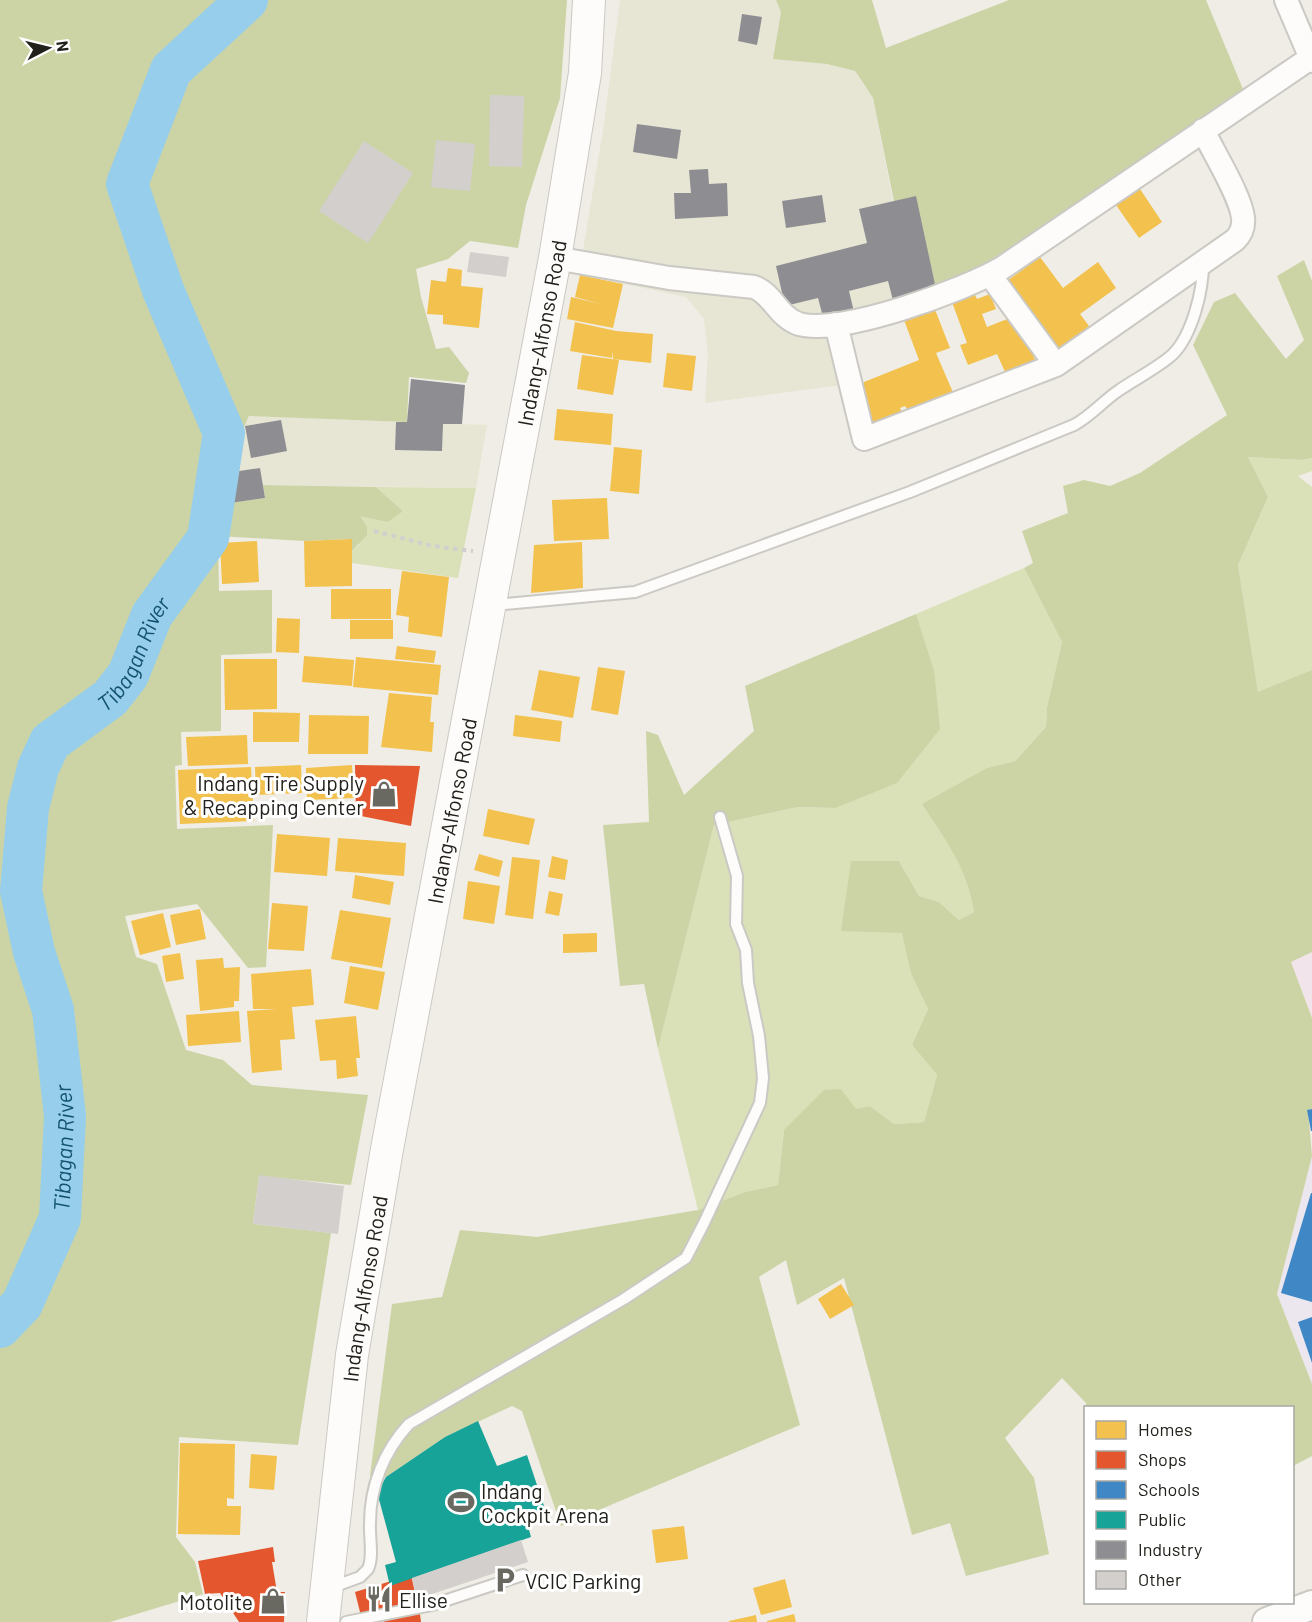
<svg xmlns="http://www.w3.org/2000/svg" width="1312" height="1622" viewBox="0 0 1312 1622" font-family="Barlow,sans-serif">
	<rect width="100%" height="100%" fill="#efede5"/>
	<path fill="#f1e5eb" d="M1312,952V1018L1291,962Z"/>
	<path fill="#e7e5d4" d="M620,0H776L781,12L773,59L827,64L854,71L873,98L893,201L894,304L824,317L842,385L705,403L708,354L704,319L686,297L579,274L604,124Z
		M249,416L487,425L476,488L264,485L265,498L230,503L216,488Z"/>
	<path fill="#ece6ef" d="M1312,1156V1384L1277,1294Z"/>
	<path fill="#dae1b8" d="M1248,457L1302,460L1312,458V471L1298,476L1312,487V670L1258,693L1238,565L1268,497Z
		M376,487L476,488L458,578L352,563V551L359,545V516L403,511Z
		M1024,568L1062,642L1047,707L1046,727L1015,761L987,768L953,851L971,888L974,912L959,920L939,902L919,896L899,861C902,922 902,953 928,1009L912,1045L937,1075L924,1122L894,1124L870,1106L784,1130L778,1185L745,1192L698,1210L658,1049L714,825L798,807L835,808L934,670L916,614Z"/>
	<path fill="#ccd4a6" d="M0,0H567L560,98L526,205L518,248L470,241L448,259L416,269L421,297L436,349L449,347L469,373L466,383L409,377L407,422L249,416L216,488L230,503L265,498L263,485L376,487L403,511L388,522L360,516L367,527V535L352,551L351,539L304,541L218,536L219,591L272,590V653L221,655V731L181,732L182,765L175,766L177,829L273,825L266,967L248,968L197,904L125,916L136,957L157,964L186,1050L223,1060L252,1085L368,1095L351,1185L259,1176L253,1224L331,1233L298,1445L179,1437L176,1537L195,1562L203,1594L110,1622H0Z
		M776,0H872L886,48L1009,0H1206L1243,89C1143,158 1045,235 936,289L894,201L873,98L855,71L827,64L773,59L781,12Z
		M1304,260L1312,281V458L1302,460L1248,457L1268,497L1238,565L1258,692L1312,670V952L1291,962L1312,1018V1109L1308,1110L1312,1156L1277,1294L1312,1384V1456L1293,1466L1292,1408L1086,1407V1403L1062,1378L1005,1438L1034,1478L1049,1554L966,1576L950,1523L912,1535L844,1278L797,1305L786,1260L759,1277L800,1425L561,1526L522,1411L512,1406L445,1437L386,1477L370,1476L392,1304L442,1297L460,1230L537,1237L698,1210L745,1192L778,1185L784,1130L824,1090L841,1089L856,1109L870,1106L894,1124L924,1122L937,1075L912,1045L928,1009L911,973L902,933L841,931L851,861H899L919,896L939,902L959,920L974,912C968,869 945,839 922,804L987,768L1015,761L1046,727L1047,707L1062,642L1024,568L1033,563L1022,531L1068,513L1063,486L1084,480L1110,486L1140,473L1227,415L1193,345L1214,302L1235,293L1286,359L1304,340L1277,276Z
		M916,614L934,670L940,729L897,783L835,808L798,807L714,825L658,1049L644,984L620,986L603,825L649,822L646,731L658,735L684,795L754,731L745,686Z"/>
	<path fill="#f2c14e" d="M1140,189L1162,222L1139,238L1116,205Z
		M1040,257L1063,288L1098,262L1116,288L1080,314L1092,330L1060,354L1007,281Z
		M448,268L462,270L461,286L483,288L479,328L443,324V315L427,314L431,280L446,282Z
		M580,275L623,284L613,328L567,319L571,297L601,304L575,297Z
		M974,293L977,299L990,294L996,309L982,314L987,327L1010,318L1026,336L1035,360L1005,372L997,354L968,365L960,345L967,343L952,302Z
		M934,307L950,348L936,353L955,397L909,413L905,406L900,408L903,415L876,427L867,418L861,387L864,382L919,360L904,320Z
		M575,322L616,331L653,334L651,363L613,359V351L612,358L570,351Z
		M667,353L696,356L692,391L663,387Z
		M582,355L619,360L613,395L577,389Z
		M557,409L613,414L611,445L554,440Z
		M614,447L642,450L639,494L610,491Z
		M607,498L609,539L554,541L552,500Z
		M352,539V586L305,587L304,541Z
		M257,541L259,582L222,584L220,543Z
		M582,542L583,588L531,593L534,545Z
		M402,571L449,577L442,637L408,632L409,617L396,615Z
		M331,589H391V619H331Z
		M277,618L300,619L299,653L276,652Z
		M350,620H393V639H350Z
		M397,646L436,651L434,663L395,659Z
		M304,656L354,660L352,686L302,682Z
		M356,657L441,665L438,695L353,687Z
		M224,659H277V709L225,710Z
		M598,667L625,671L618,715L591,710Z
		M539,670L580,677L573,718L531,710Z
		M389,693L432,697L430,722H434L432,752L381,747Z
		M253,712L300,713L299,742H253Z
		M309,715L369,716L368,754H308Z
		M515,715L562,721L560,742L513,736Z
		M247,735L248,764L188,766L186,737Z
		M301,765L302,793L256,795L255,767Z
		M352,765L354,798L307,800L306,768Z
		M251,767L254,821L180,824L178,770Z
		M488,809L535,819L529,845L483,836Z
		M277,834L330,838L327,876L274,872Z
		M338,838L406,843L404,876L335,871Z
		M479,854L503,861L499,877L474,870Z
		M552,856L568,860L565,880L548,877Z
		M512,857L540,860L533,919L505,915Z
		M355,875L394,882L390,905L352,898Z
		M468,881L500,886L494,924L463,919Z
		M549,891L563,894L559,916L545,913Z
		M272,903L308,906L304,951L268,949Z
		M200,909L206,939L176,945L170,915Z
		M340,910L391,918L382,968L331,959Z
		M163,913L171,947L140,955L131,921Z
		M597,933V952L563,953V934Z
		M180,953L184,979L166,982L162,956Z
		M223,958L224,968L240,967L239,1001H234V1007L200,1011L196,960Z
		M350,966L385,972L378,1010L344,1003Z
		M311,969L314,1005L292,1007L295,1039L280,1040L282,1070L252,1073L247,1011L276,1009H253L251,974Z
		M239,1011L241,1042L188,1046L186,1015Z
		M356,1016L360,1058H356L358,1076L337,1079L336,1060L320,1061L315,1020Z
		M841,1284L854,1305L830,1319L818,1299Z
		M180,1443L235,1444L234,1499L227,1498V1506H241L240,1535L178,1534Z
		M251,1454L277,1456L274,1490L249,1488Z
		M684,1526L688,1559L656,1563L652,1530Z
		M785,1579L792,1607L761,1615L753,1588Z
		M794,1614L796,1622H767V1621Z
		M756,1615L757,1622H729V1621Z"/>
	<path fill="#e4572e" d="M355,765L420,766L411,826L356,815Z
		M273,1547L275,1562H272L277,1592H285L284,1622H239L220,1593L205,1594L198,1561Z
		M411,1575L417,1601L361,1616L355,1592Z
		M420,1614L421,1622H384V1621Z"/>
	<path fill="#3f88c5" d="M1312,1109V1131H1311L1307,1110Z
		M1311,1193H1312V1302L1281,1293Z
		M1312,1317V1363L1298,1322Z"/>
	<path fill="#17a398" d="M478,1421L497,1466L527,1455L546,1512L526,1519L531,1537L390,1586L385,1565L396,1562L377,1492L386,1477L445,1437Z"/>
	<path fill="#8d8d92" d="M742,14L762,17L757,45L738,41Z
		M637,124L681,130L677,159L633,152Z
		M708,169L709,184L727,183L728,216L675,219L674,193H691L689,170Z
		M822,195L826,222L786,228L782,201Z
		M916,196L936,289L894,304L888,281L849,291L854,312L823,317L818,298L785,306L776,266L867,243L859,209Z
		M411,379L465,385L462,424H443L442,451L395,450L396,422H407Z
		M281,420L287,451L251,458L245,426Z
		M260,468L265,498L230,503L226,473Z"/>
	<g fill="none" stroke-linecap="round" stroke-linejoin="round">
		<path stroke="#96ceeb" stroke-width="42" id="s1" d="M0,1327L22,1304L60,1218L65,1116L53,1010L34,952L21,891L28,808L38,768L50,742L110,698L128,675L152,615L208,538L224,433L163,290L127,184L171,70L247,0"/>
	</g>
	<path fill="#d2cfcd" d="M490,95L524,96L522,167L489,166Z
		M436,140L475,144L470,191L431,187Z
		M364,141L413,173L368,243L319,211Z
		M470,252L509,257L506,277L467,272Z
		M259,1175L344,1186L338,1234L253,1224Z
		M521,1540L528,1562L417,1599L412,1578Z"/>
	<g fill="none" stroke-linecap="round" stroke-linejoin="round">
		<g stroke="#cac9c3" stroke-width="14">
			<path id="service" d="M494,605L635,592L910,492L1074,425C1091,416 1102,402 1118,391C1135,379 1156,369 1172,355C1192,336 1203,291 1203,264
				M330,1588L360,1577L368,1569C374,1556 369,1537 370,1523C370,1486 384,1451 409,1424L624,1299L686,1258L704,1223L760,1103L763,1078L759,1036L748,983L746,950L736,924L737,876L720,817
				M346,1622L432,1605L523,1575"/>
		</g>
		<g stroke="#cac9c3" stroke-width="26">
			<path id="minor" d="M1286,0L1312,61
				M555,258L669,278L754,287C773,294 778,317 799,324C841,336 964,290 1002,268L1312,57
				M990,275L1056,365
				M836,324L864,439L1056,365L1235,240C1241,234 1244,227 1243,218C1241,196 1213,152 1203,130"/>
		</g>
		<g stroke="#cac9c3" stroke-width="32">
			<path id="tertiary" d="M1267,1622L1312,1605"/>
		</g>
		<g stroke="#cac9c3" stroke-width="34">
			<g id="secondary">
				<path id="s2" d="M323,1622L352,1355L387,1149L555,258L585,73L589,0"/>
			</g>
		</g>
		<path stroke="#d0d0ce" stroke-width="4" stroke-dasharray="4.5 4.5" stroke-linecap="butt" d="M374,531L433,546L473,551"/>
		<use href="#service" stroke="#fdfcfb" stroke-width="10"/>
		<use href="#minor" stroke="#fdfcfb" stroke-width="22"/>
		<use href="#tertiary" stroke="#fdfcfb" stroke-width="28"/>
		<use href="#secondary" stroke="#fdfcfb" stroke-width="32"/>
	</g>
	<defs>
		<g id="shop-bare" transform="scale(2.07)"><path d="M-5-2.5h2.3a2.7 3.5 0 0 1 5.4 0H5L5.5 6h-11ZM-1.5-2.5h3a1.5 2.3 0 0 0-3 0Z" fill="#696861" stroke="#fff" stroke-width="2.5" paint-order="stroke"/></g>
		<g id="stadium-bare" transform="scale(2.07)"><path d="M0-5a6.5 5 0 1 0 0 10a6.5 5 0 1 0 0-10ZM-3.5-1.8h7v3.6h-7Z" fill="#696861" stroke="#fff" stroke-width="2.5" paint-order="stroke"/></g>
		<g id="parking-bare" transform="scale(2.07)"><path d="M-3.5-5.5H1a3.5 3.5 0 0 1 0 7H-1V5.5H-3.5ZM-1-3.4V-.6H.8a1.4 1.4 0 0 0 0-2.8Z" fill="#696861" stroke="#fff" stroke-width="2.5" paint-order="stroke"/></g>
		<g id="restaurant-bare" transform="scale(2.07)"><path d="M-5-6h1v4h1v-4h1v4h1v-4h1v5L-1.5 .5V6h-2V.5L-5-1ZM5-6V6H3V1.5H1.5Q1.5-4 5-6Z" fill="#696861" stroke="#fff" stroke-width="2.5" paint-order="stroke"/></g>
	</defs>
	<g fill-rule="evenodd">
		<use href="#shop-bare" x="384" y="794"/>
		<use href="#stadium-bare" x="461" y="1502"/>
		<use href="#parking-bare" x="505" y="1580"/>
		<use href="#restaurant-bare" x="379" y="1599"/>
		<use href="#shop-bare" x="273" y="1601"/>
	</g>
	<g text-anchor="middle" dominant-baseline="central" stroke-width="6" stroke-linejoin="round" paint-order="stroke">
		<g font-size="21" fill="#21201a" stroke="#fff">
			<text stroke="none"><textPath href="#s2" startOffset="1308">Indang-Alfonso Road</textPath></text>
			<text stroke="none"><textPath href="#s2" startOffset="822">Indang-Alfonso Road</textPath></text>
			<text stroke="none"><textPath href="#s2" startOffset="336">Indang-Alfonso Road</textPath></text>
		</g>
		<g font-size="21" fill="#21201a" stroke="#fff" text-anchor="start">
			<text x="364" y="782" text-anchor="end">Indang Tire Supply<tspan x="364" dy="24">&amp; Recapping Center</tspan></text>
			<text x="481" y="1490">Indang<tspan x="481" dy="24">Cockpit Arena</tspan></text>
			<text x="525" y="1580">VCIC Parking</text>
			<text x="399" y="1599">Ellise</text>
			<text x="253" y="1601" text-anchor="end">Motolite</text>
		</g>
		<g font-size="22" font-style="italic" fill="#125270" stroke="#fff">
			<text stroke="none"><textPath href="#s1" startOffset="736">Tibagan River</textPath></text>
			<text stroke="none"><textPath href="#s1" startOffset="196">Tibagan River</textPath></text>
		</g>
	</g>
	<rect x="1084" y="1406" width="210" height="198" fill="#ffffff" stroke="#a6a6a3" stroke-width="1.5"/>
	<rect x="1096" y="1421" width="30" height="18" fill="#f2c14e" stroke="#a6a6a3" stroke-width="1.5"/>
	<text x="1138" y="1436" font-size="18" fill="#21201a">Homes</text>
	<rect x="1096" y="1451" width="30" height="18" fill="#e4572e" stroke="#a6a6a3" stroke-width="1.5"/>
	<text x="1138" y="1466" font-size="18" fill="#21201a">Shops</text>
	<rect x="1096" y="1481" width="30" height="18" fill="#3f88c5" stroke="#a6a6a3" stroke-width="1.5"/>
	<text x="1138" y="1496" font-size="18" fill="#21201a">Schools</text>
	<rect x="1096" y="1511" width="30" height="18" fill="#17a398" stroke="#a6a6a3" stroke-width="1.5"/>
	<text x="1138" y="1526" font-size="18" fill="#21201a">Public</text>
	<rect x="1096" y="1541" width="30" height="18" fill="#8d8d92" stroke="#a6a6a3" stroke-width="1.5"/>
	<text x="1138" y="1556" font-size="18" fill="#21201a">Industry</text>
	<rect x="1096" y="1571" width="30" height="18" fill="#d2cfcd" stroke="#a6a6a3" stroke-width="1.5"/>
	<text x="1138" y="1586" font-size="18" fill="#21201a">Other</text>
	<g transform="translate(48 48) rotate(83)" stroke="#ffffff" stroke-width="4.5" paint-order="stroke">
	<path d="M0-4.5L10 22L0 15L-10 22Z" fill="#21201a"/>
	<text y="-9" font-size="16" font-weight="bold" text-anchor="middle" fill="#21201a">N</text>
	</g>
</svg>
